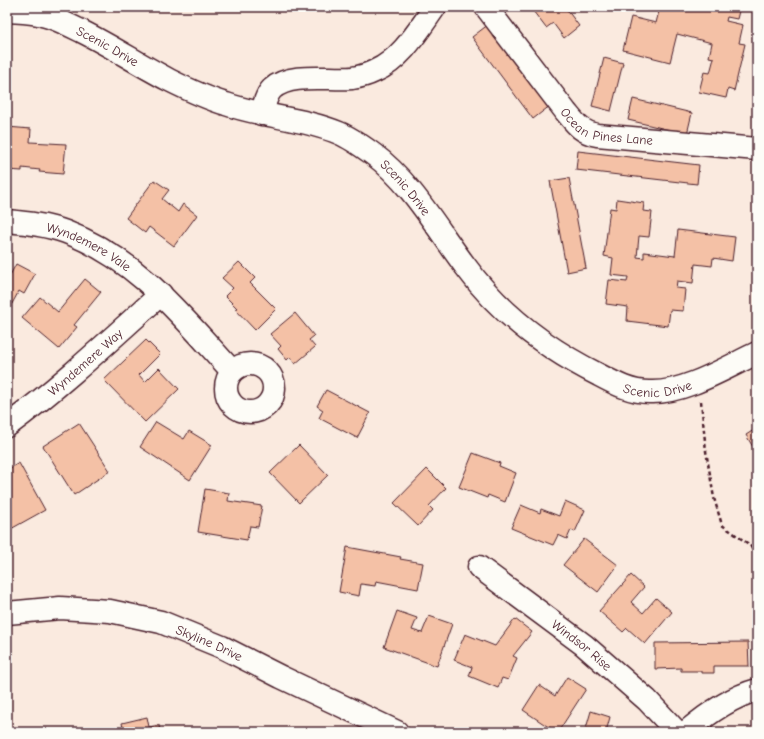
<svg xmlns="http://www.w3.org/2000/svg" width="764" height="739" viewBox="0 0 764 739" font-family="'Comic Neue',sans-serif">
	<rect width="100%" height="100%" fill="#faeadf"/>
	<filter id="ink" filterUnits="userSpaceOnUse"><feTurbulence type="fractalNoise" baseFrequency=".025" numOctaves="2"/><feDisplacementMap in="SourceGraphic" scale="8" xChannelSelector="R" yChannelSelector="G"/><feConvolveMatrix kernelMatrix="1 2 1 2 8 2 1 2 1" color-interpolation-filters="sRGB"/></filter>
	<g filter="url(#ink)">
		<path fill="#f4c1a6" stroke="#4a1f2b" d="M530,7H565L579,26L564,38L553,23L546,28Z
			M660,7L667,8L668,7H740L737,19L727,17L726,21L743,25L739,43L745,44L734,91L728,89L726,98L699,92L704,72L710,73L714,58L709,57L712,43L677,34L670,62L623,50L631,17L656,23Z
			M489,24L551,105L533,119L472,37Z
			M604,58L623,63L611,111L592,106Z
			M633,99L692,113L687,134L628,120Z
			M7,127L31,129L30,142L66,144L63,174L39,172L40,170L22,168V171L7,170Z
			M578,151L699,165L697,184L576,170Z
			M569,178L586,268L567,272L550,181Z
			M154,180L169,190L162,199L178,212L183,204L197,215L174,246L149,227L145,233L126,218Z
			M617,199L644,203L643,211L652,212L649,237L639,236L637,257L644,258V252L675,256L678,230L735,237L732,261L713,258L712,266L695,264L693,283L677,281L676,288L685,289L683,311L670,310L668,326L627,321L628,307L606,304L609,280L627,282L628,277L611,275L613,258L604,256L610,208L616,209Z
			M239,262L255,278L250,283L276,309L255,330L235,309L237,308L225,296L233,288L222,278Z
			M16,264L35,274L24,294L19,291L8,311L7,281Z
			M85,279L101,292L74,325L77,327L59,349L22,318L40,297L58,312Z
			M295,313L314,336L309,340L315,347L295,364L290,357L287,360L278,349L281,346L270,334Z
			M146,340L160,354L139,375L145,382L159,368L179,389L145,422L104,380Z
			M326,390L370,413L357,438L319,418L323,410L317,406Z
			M156,422L184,439L189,431L212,445L190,480L140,447Z
			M79,423L110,471L74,495L43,446Z
			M757,428V454L746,435Z
			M299,445L328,475L299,503L270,473Z
			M473,453L500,463L499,466L516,473L505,502L488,495L487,498L459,487Z
			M19,463L45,510L9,530L7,526V470Z
			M427,469L446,488L429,506L433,510L418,526L394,503Z
			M205,489L229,493L228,501L262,506L258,527L250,526L247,540L198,532Z
			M565,501L585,510L575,532L571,530L567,539L558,535L553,545L511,528L521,505L540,513L541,509L559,516Z
			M584,539L618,565L598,592L563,565Z
			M347,547L401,557L400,559L423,563L418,589L376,581L375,586L361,584L359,596L339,592Z
			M631,575L644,587L631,602L643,613L656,598L672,612L645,644L627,628L623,632L599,611Z
			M397,611L417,618L412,630L422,633L429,616L452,624L437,666L384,647Z
			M515,619L532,632L513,656L517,658L508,680L502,678L498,688L469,676L472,667L454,660L465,634L495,646Z
			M748,642L749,666H714V673H701V671H681V668L655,669V643Z
			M567,677L586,689L558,732H556L523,710L539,685L555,696Z
			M591,711L610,717L606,732H585Z
			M147,717L149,727L159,725L160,732H124L122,723Z"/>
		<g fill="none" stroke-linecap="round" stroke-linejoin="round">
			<g stroke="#4a1f2b" stroke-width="25">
				<g id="minor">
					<path id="s1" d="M486,7L566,112C576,124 581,132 597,135L757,149"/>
					<path id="s2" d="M7,11C19,12 31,12 42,15C56,18 71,26 83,32C113,47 140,65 169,80C185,88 209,99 226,104C263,117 303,118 339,133C351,138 362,146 373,154C412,183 437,229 466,267C501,315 547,349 599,375C616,384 631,392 649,392C683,394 727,367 757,353"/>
					<path d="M262,114C264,105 266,95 272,89C290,72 329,80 352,78C359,77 369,74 375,71C402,59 419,29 435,7"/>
					<path id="s3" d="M7,221C27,223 47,225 66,232C138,259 182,317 232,371"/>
					<circle cx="250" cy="388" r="24"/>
					<path id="s4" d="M7,426C61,386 111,339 161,294"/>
					<path id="s5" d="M479,567L584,645L647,700L677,732"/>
					<path id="s6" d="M7,613L60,608L110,611L161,622L222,647L281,677L397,732"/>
					<path d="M686,732C706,715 731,697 757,690"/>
				</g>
			</g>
			<path stroke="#4a1f2b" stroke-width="2.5" stroke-dasharray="4 3" stroke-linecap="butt" d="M701,401L706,451L714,498L722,525L750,545L757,558"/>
			<use href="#minor" stroke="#fdfcf7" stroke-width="22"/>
		</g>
	</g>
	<g text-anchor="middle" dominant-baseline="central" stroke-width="3" stroke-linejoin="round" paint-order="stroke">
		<g font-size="13" fill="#4a1f2b" stroke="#fdfcf7">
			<text stroke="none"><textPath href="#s2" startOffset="108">Scenic Drive</textPath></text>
			<text stroke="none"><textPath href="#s1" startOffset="178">Ocean Pines Lane</textPath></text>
			<text stroke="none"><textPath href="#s2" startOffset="444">Scenic Drive</textPath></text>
			<text stroke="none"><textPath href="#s3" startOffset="87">Wyndemere Vale</textPath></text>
			<text stroke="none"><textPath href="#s4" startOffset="101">Wyndemere Way</textPath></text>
			<text stroke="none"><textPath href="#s2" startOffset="779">Scenic Drive</textPath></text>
			<text stroke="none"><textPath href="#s6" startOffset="208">Skyline Drive</textPath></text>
			<text stroke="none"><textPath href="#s5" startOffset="129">Windsor Rise</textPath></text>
		</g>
	</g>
	<rect width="764" height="739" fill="none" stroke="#fdfcf7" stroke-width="24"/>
	<rect x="12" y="12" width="740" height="715" fill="none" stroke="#4a1f2b" stroke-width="1.5" filter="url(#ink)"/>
</svg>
